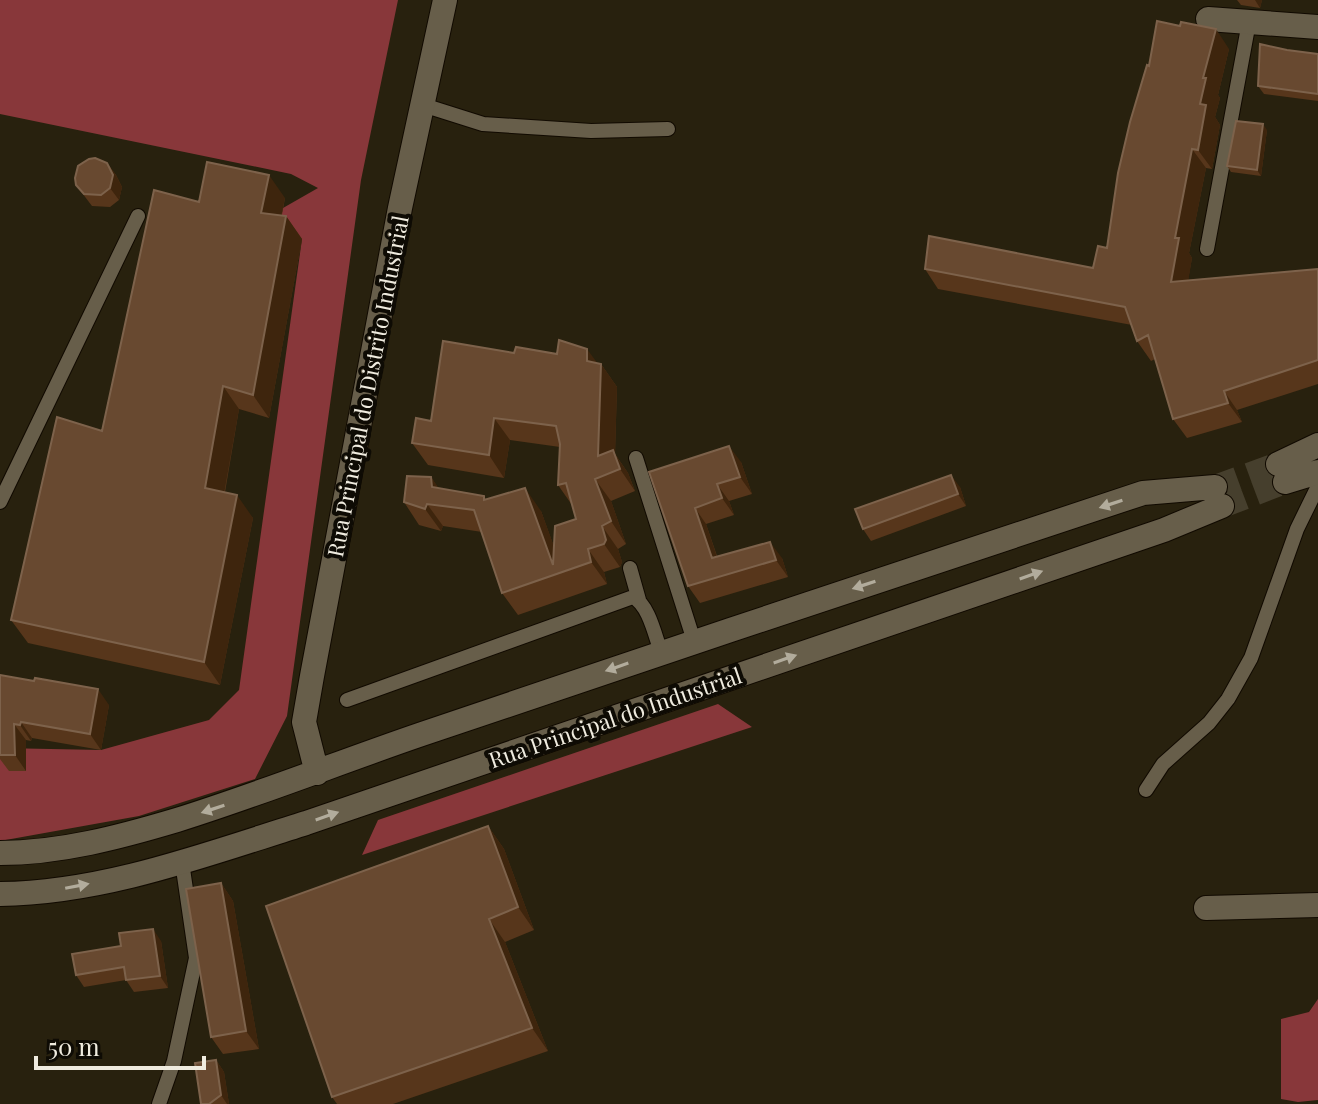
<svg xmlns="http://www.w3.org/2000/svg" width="1318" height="1104" viewBox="0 0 1318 1104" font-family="'Playfair Display',serif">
	<rect width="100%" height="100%" fill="#28210e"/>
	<path fill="#88373a" d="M0,0H398L361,180L287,716L255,779L139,816L0,841V748L101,750L209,720L239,690L302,239L277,236L283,208L318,188L291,174L0,114Z
		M718,704L752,727L362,855L378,820Z
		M1318,999V1100L1298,1102L1281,1099V1019L1309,1012Z"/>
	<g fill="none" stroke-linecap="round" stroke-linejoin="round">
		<path stroke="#463f2d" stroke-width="24" stroke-dasharray="24 12" stroke-linecap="butt" d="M1215,487L1278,464
			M1222,506L1285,482"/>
		<g stroke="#110a00" stroke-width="16">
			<path id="lane" d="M423,105L483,124L591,131L668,129
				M1207,249L1249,22
				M636,458L694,641
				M0,502L138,216
				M630,568L639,600
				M347,700L633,597C649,605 655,636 661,652
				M1146,790L1163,764L1209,723L1228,699L1251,658L1297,529L1318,486
				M159,1104L174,1061L196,958L182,862"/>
		</g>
		<g stroke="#110a00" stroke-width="26">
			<path id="street" d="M1208,19L1318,27
				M1278,464L1318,445
				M1285,482L1318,472
				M317,773L304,722L312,676L400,208L445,0
				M0,853C60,853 120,837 177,820C260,794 340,762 422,734C662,652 902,573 1143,493L1215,487
				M0,894C104,893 207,854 306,823L1164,530L1222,506
				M1206,908L1318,905"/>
		</g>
		<use href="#lane" stroke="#675e4a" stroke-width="14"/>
		<use href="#street" stroke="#675e4a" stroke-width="24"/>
	</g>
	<path fill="#57361b" d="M1237,0H1262L1260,8L1241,5Z
		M1229,49L1218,95L1220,98L1215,117L1220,125L1212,169L1206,168L1189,253L1192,258L1188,280L1318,269V384L1237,410L1242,422L1187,438L1173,419L1155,359L1151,361L1137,341L1132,325L938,289L925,269L1093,268L1107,248L1149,66Z
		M1287,50L1318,54V101L1264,94L1258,86Z
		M1267,130L1261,176L1231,172L1227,166Z
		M107,163L116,175L122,187L119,200L110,207L92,206L76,185Z
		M285,198L282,215L286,216L302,239L269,418L239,409L225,492L253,518L220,685L28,643L11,620L102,431L199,202Z
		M514,353L601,364L617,387L615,454L628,473L635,491L611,501L626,544L618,549L622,562L620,567L604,572L607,584L518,615L502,593L482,532L443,526L441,531L419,525L404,502L431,477L438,488L541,511L554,547L576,519L572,505L558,485L560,447L510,440L504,478L428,465L412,443L431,421Z
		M741,462L752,494L729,501L734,515L706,524L717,556L782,558L788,577L700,603L688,586L649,472Z
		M960,487L966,506L871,541L863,529Z
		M0,675L109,705L101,750L32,738L31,741L26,740V771H9L0,759Z
		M488,826L504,849L534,930L505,942L548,1051L393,1104H337L332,1097Z
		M221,883L233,901L259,1049L223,1054L211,1037Z
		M161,941L168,988L134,992L126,980L84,987L76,975Z
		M216,1060L224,1072L229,1104H201Z"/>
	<path fill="#3e250d" d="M1255,0H1262L1260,8Z
		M1216,29L1229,49L1218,95L1220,98L1215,117L1220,125L1212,169L1198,150L1200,104L1203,78Z
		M1263,124L1267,130L1261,176L1257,170Z
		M1192,149L1206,168L1189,253L1192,258L1185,301L1171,282L1175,238Z
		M107,163L116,175L122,187L119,200L110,188Z
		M269,175L285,198L277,236L261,213Z
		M286,216L302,239L269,418L253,395Z
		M587,349L601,368V364L617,387L615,454L628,473L635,491L620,469L598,456L587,361Z
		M223,386L239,409L221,511L205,488Z
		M1224,391L1237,410L1242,422L1228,403Z
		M494,418L510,440L504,478L489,455Z
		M729,446L741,462L752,494L740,477Z
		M951,475L960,487L966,506L958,494Z
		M431,477L447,500L432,487Z
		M595,479L611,501L626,544L611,521Z
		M717,484L729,501L734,515L722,498Z
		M525,488L541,511L563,571L553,565Z
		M237,495L253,518L220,685L204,662Z
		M427,504L443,526L441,531L425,509Z
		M695,508L706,524L723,575L712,558Z
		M602,526L618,549L622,562L620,567L604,544Z
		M770,542L782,558L788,577L776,560Z
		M588,549L604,572L607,584L591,562Z
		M98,689L109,705L101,750L90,734Z
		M21,722L32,738L31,741L20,725Z
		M14,724L26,740V771L15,755Z
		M488,826L504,849L534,930L518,907Z
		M221,883L233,901L259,1049L246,1031Z
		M489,919L505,942L548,1051L532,1028Z
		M153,929L161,941L168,988L160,976Z
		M216,1060L224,1072L229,1104H227L221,1095Z"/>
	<path fill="#684930" stroke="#7d624b" stroke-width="2" d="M1157,21L1180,26L1181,22L1216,29L1203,78H1206L1200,104L1206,105L1198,150L1192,149L1175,238H1179L1171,282L1318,269V360L1224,391L1228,403L1173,419L1148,335L1137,341L1125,307L925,269L929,236L1093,268L1098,246L1107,248L1118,173L1130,122L1147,65L1149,66Z
		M1260,44L1287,50L1318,54V94L1258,86Z
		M1236,121L1263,124L1257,170L1227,166Z
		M95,158L107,163L113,175L110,188L101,195L84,194L76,185L75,178L78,166L89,159Z
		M207,162L269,175L261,213L286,216L253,395L223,386L205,488L237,495L204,662L11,620L57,417L102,431L154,190L199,202Z
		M559,340L587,349V361L601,364L598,456L613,450L620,469L595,479L611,521L602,526L606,540L604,544L588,549L591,562L502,593L474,510L427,504L425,509L404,502L407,476L431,477L432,487L484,496V500L525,488L553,565L555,526L576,519L566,483L558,485L560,444L556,426L494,418L489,455L412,443L416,418L431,421L443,341L514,353L516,347L557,354Z
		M729,446L740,477L717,484L722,498L695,508L712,558L770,542L776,560L688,586L649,472Z
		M951,475L958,494L863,529L855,509Z
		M0,675L34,681L35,678L98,689L90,734L21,722L20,725L14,724L15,755H0Z
		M488,826L518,907L489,919L532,1028L332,1097L266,906Z
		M221,883L246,1031L211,1037L186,889Z
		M153,929L160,976L126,980L124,967L76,975L72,954L121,946L119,933Z
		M216,1060L221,1095L209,1104H201L195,1063Z"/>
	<defs><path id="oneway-solid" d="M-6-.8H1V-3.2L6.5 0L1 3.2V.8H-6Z" transform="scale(2)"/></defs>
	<g fill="#b2ac9c">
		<use href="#oneway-solid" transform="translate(1111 504) rotate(162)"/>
		<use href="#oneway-solid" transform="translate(1031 575) rotate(-19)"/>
		<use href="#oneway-solid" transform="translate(864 585) rotate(162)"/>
		<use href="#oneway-solid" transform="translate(785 659) rotate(-19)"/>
		<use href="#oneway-solid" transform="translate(617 667) rotate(161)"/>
		<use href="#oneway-solid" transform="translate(213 809) rotate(162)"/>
		<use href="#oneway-solid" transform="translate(327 816) rotate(-19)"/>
		<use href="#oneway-solid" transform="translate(77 886) rotate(-11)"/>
	</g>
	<g text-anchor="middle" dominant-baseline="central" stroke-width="8" stroke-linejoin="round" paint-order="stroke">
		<g font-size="22" fill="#efebdf" stroke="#0e0b04">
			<text transform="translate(367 386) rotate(-79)">Rua Principal do Distrito Industrial</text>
			<text transform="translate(615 717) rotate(-19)">Rua Principal do Industrial</text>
		</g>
	</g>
	<path d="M36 1056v12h168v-12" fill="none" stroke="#efebdf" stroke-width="4"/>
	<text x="48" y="1056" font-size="24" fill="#efebdf" stroke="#0e0b04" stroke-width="6" paint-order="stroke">50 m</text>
</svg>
